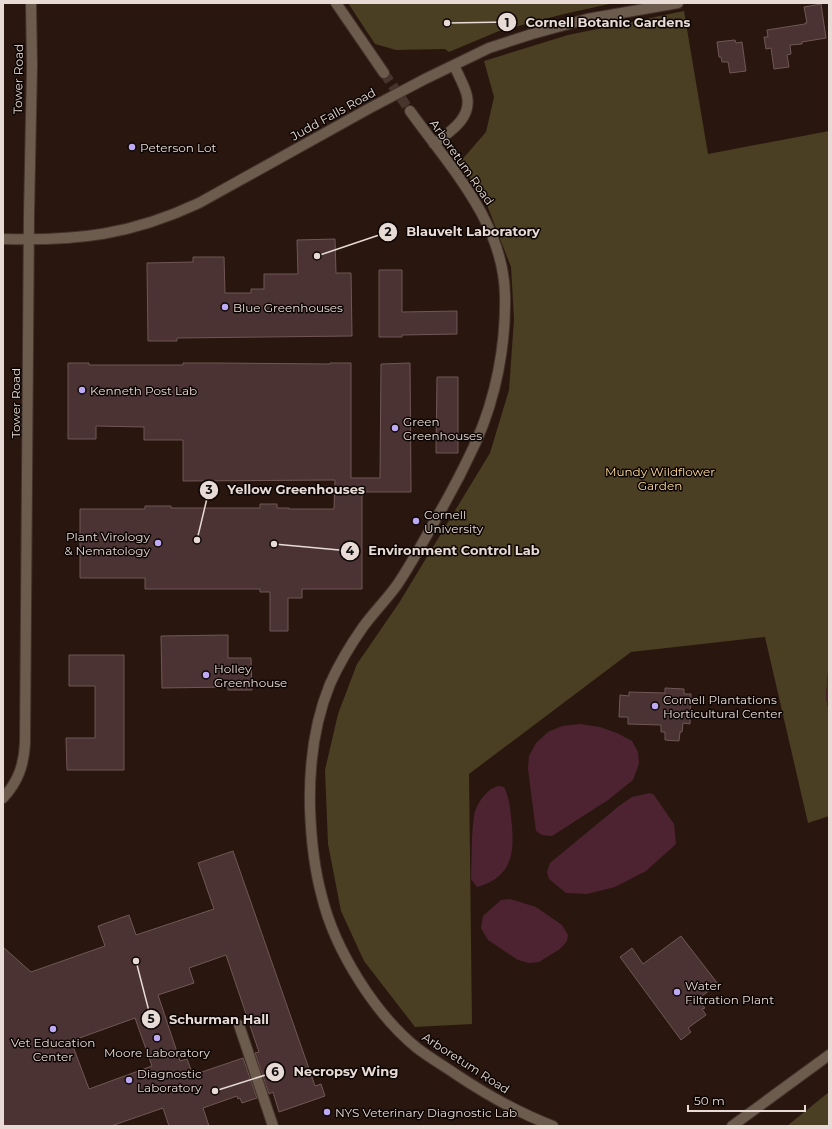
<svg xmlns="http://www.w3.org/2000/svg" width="832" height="1129" viewBox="0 0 832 1129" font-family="Montserrat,sans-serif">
	<rect width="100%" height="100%" fill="#29170f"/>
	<path fill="#4a3e23" d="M348,3H614L564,14L499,31L449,52L445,49L396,50L375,44Z
		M684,11L708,154L829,131V659L826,698L829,712V816L808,823L765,637L631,652L469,774L472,1024L415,1027L364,961L341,911L328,844L325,770L338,714L357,664L399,603L490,453L509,390L514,319L511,267L487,205L460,162L486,132L494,97L484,61L568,35Z
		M829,1092V1126H787Z"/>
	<path fill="#4d2331" d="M829,659V712L826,698Z
		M580,724L600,727L617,733L632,741L638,752L639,763L636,772L633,780L608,800L552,836L542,835L536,831L528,769L529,756L536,743L548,732L562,726Z
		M499,786L504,787C509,797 510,806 511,817C515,850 514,877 477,887L471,879C472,858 471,836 474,816C476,804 487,788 499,786Z
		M650,793L654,795L674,824L676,844L646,871L615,887L587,894L566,893L549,879L547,872L550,863L619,806L632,797Z
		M510,899L536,907L562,925L568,935L567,941L560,949L539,962L529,963L518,960L488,940L481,928L483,916L501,900Z"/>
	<path fill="#4a3332" stroke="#705756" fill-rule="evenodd" d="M821,4L826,38L802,42V44L790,45L791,54L787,55L789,67L774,69L771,48L766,49L764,37H768L767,30L805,24V23H807L804,7Z
		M735,40L736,43L742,42L746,71L730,73L728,62H722L721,57H719L717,42Z
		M335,239L336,273H351L352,336L177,338V341H148L147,263L193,262V257H224L225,293H251V289H264V274H298L297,240Z
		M379,270H402V312L457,311V334L402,335V337H379Z
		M68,363H89V365H183V363H218L330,364V363H351V478H380L381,364L410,363L411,492H362V589H302V598H288V631H270V592H260V589H145V578H80V509H145V506H171V508H260V504H277V508H289V509H334L335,480L183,481V440H144V427L96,426V439H68Z
		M437,377H458V453H436Z
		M228,635V658H251L252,690H228V687L162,688L161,636Z
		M69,655H124V770H67L66,738H95V686H69Z
		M665,688L684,689V694H691L690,724L683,723L682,732H680L679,741L665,740V732H661V725L628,724V717H619L620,695L629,696V692L665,693Z
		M233,851L315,1086L321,1084L325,1096L279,1112L273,1092L269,1094L255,1053L259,1052L226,955L189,968L194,983L158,995L180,1061L187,1059L193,1075L243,1058L257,1098L242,1103L240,1098L238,1099L237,1096L203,1108L209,1126H169L163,1108L111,1126H3V947L31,972L105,946L98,926L129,915L136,935L214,909L198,863ZM135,1018L152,1066L89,1089L71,1041Z
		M681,936L718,984L698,999L705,1008L702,1009L706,1015L688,1028L691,1032L681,1040L620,957L632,948L643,964Z"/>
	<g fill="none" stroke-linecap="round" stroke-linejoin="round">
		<path stroke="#46342d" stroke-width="10" stroke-dasharray="10 5" stroke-linecap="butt" d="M384,73L410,111"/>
		<g stroke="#44322b" stroke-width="12">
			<path id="minor" d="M336,3L384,73
				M410,111C450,167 504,223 505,296C506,345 496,397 476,442C464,468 451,493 437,517C424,540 412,563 397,585C387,599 374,612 363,627C351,644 339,664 330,684C314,723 309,766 310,808C311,838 314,868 322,897C335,950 375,1014 417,1048C430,1058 444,1066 457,1075C487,1095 519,1113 553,1126
				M434,144C449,132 472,119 467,96C465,86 458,75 454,65
				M3,239C77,241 131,235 199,203L370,108L425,79L489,48L532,34L587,19L678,3
				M3,798C18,782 24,765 25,743L29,214L32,66L31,3
				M239,1025L273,1126
				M732,1126L829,1055"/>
		</g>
		<use href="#minor" stroke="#6c5c4e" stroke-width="10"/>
	</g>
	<g fill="#bea9f5" stroke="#0c0503" stroke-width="1.5">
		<circle cx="132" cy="147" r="4"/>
		<circle cx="225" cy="307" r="4"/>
		<circle cx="82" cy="390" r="4"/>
		<circle cx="395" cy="428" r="4"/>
		<circle cx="416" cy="521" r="4"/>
		<circle cx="158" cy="543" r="4"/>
		<circle cx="206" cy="675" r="4"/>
		<circle cx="655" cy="706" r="4"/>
		<circle cx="677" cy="992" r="4"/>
		<circle cx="53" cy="1029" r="4"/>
		<circle cx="157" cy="1038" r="4"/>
		<circle cx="129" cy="1080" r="4"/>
		<circle cx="327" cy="1112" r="4"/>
	</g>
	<g text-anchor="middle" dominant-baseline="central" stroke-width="3" stroke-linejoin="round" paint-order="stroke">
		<g font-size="12" fill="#e8dbd5" stroke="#0c0503">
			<text transform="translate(18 79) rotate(-89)">Tower Road</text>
			<text transform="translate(333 114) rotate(-29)">Judd Falls Road</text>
			<text transform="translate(462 162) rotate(55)">Arboretum Road</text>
			<text transform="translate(15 403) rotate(-90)">Tower Road</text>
			<text transform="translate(466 1063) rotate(33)">Arboretum Road</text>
		</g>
		<g font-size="12" fill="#e8dbd5" stroke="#0c0503" text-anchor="start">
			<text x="140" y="147">Peterson Lot</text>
			<text x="233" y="307">Blue Greenhouses</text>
			<text x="90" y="390">Kenneth Post Lab</text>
			<text x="403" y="421">Green<tspan x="403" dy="14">Greenhouses</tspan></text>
			<text x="424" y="514">Cornell<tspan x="424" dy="14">University</tspan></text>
			<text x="150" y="536" text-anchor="end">Plant Virology<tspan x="150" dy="14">&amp; Nematology</tspan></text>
			<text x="214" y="668">Holley<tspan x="214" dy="14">Greenhouse</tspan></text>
			<text x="663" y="699">Cornell Plantations<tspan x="663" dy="14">Horticultural Center</tspan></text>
			<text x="685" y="985">Water<tspan x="685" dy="14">Filtration Plant</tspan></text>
			<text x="53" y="1042" text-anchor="middle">Vet Education<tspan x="53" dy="14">Center</tspan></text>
			<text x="157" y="1052" text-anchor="middle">Moore Laboratory</text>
			<text x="137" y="1073">Diagnostic<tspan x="137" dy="14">Laboratory</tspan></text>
			<text x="335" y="1112">NYS Veterinary Diagnostic Lab</text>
		</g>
		<g font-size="12" fill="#fedc96" stroke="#0c0503">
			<text x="660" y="471">Mundy Wildflower<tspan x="660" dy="14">Garden</tspan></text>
		</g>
	</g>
	<path fill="none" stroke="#e8dbd5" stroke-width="1.5" d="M447 23L507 22M317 256L388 232M197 540L209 490M274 544L350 551M136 961L151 1019M215 1091L275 1072"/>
	<g fill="#e8dbd5" stroke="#0c0503" stroke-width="1.5">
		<circle cx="447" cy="23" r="4"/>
		<circle cx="317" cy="256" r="4"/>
		<circle cx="197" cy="540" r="4"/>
		<circle cx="274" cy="544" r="4"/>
		<circle cx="136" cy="961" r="4"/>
		<circle cx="215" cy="1091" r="4"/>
		<circle cx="507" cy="22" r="10"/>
		<circle cx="388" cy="232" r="10"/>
		<circle cx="209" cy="490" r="10"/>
		<circle cx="350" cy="551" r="10"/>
		<circle cx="151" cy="1019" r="10"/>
		<circle cx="275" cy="1072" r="10"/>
	</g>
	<g font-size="12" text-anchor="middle" font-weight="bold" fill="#111">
		<text x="507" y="27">1</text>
		<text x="388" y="236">2</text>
		<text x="209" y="494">3</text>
		<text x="350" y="555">4</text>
		<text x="151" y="1023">5</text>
		<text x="275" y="1076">6</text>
	</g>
	<g font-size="13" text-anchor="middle" font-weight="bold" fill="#e8dbd5" stroke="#0c0503" stroke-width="3" stroke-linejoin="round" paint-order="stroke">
		<text x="608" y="27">Cornell Botanic Gardens</text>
		<text x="473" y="236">Blauvelt Laboratory</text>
		<text x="296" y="494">Yellow Greenhouses</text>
		<text x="454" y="555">Environment Control Lab</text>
		<text x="219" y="1024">Schurman Hall</text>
		<text x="346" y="1076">Necropsy Wing</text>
	</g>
	<rect width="832" height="1129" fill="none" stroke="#e8dbd5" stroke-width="8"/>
	<path d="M688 1105v6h117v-6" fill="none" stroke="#e8dbd5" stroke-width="2"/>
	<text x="694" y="1105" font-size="12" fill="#e8dbd5" stroke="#0c0503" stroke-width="3" paint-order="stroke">50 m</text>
</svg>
